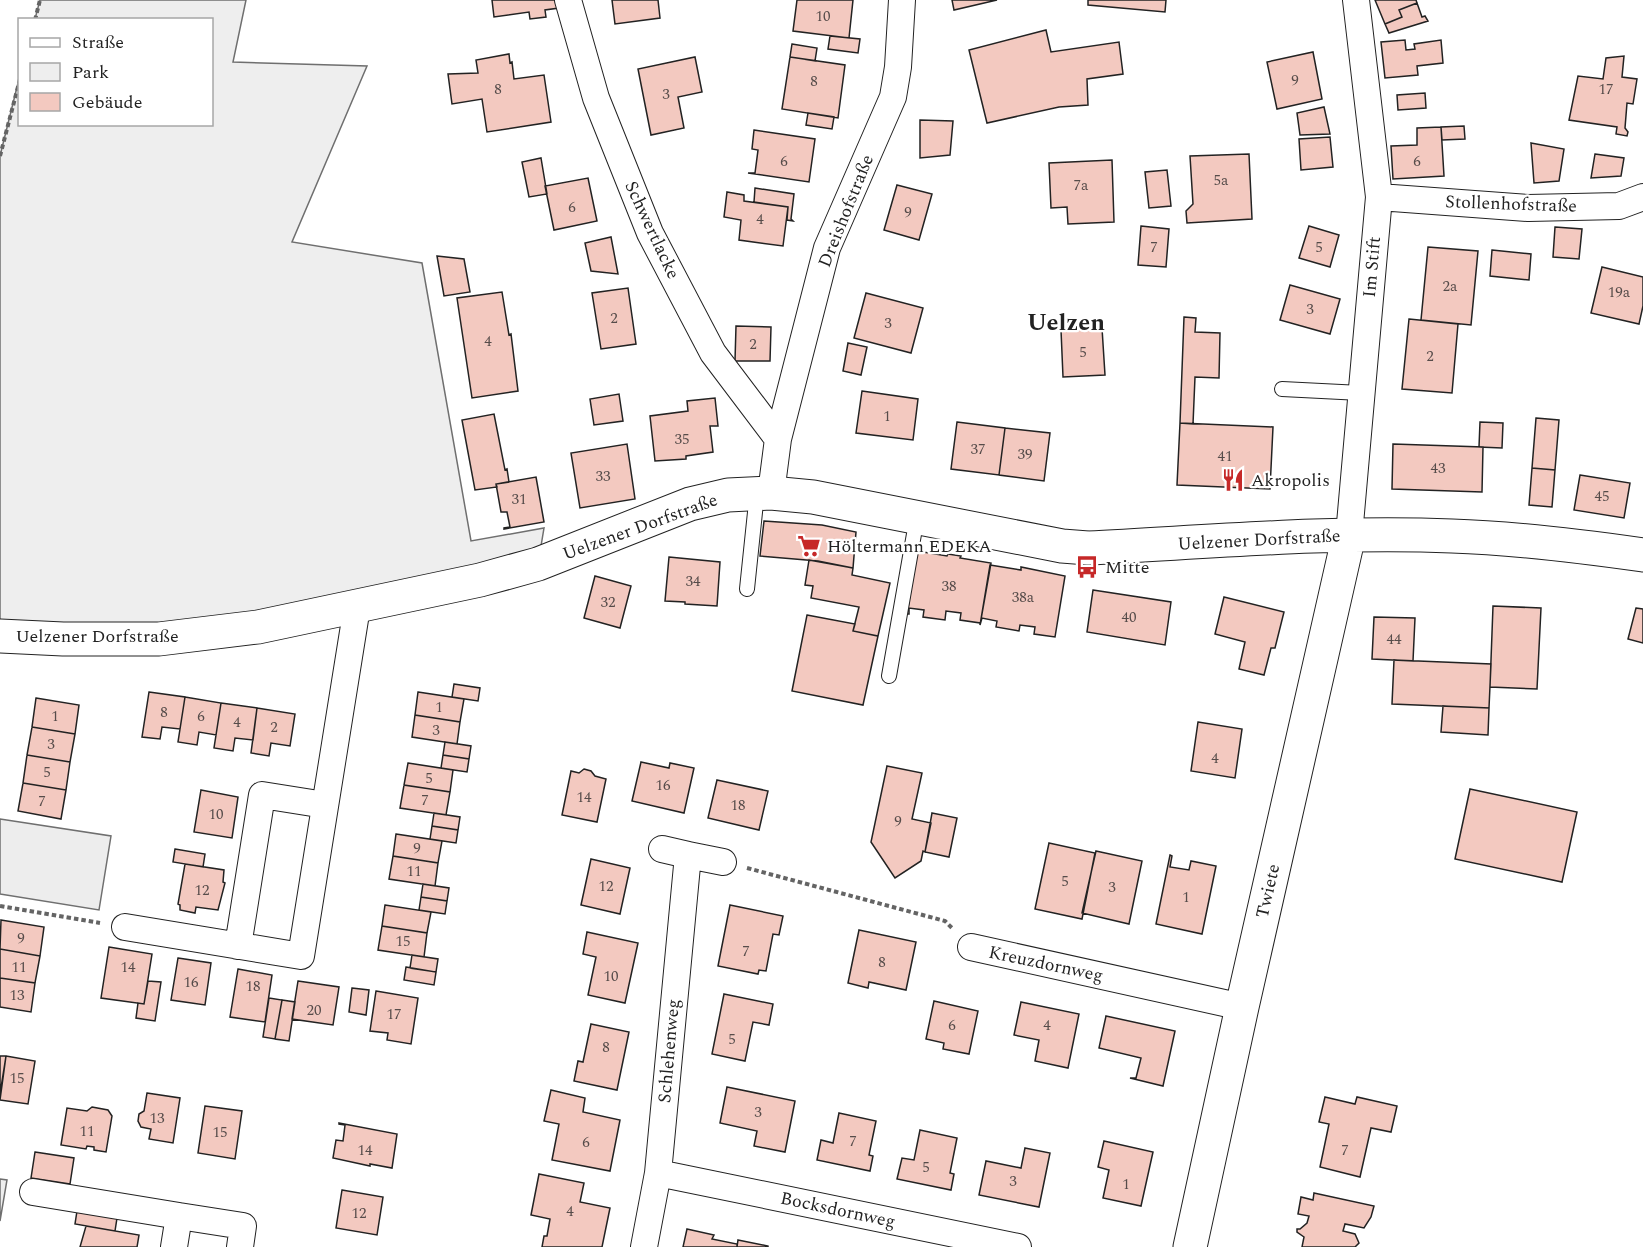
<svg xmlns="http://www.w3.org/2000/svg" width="1643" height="1247" viewBox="0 0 1643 1247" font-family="Spectral,serif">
	<rect width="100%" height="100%" fill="#fff"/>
	<path fill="#eee" stroke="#6f6f6f" stroke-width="1.5" d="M40,0H246L233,62L367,66L292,242L422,263L471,541L544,528L538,564L357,607L0,636V156L19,79L20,124H212V20L35,19Z
		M0,1179L7,1180L0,1221Z"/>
	<path fill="#ededed" stroke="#6f6f6f" stroke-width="1.5" d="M0,819L111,836L99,910L0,894Z"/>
	<path fill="#f3c9c0" stroke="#222" stroke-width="1.5" d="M492,0H558L559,8L545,10L546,17L530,19L529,12L494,17Z
		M612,0H658L660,18L615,24Z
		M797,0H853L849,38L793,31Z
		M952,0H997L954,10Z
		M1088,0H1166L1165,12L1088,5Z
		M1375,0H1416L1417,3L1399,10L1402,17L1385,24Z
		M1417,3L1422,17L1425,16L1428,21L1389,33L1385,24L1402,17L1399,10Z
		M1046,30L1051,52L1119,42L1123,74L1087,79L1088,105L1059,107L987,123L969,50Z
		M830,36L860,39L858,53L828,49Z
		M1405,40L1406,50L1415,49L1414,44L1441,40L1443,63L1417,66L1418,75L1385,78L1381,42Z
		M792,44L817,48L815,61L790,57Z
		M1313,52L1322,99L1277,109L1267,62Z
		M509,54L510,63L512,62L514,79L544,75L551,122L487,132L482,99L452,104L448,74L478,73L476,60Z
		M1624,56L1622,77L1637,79L1633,104L1627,103L1625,128L1628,132L1627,136L1616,134L1617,127L1569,120L1578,76L1603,79L1606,58Z
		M695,57L702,92L678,97L684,128L651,135L638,69Z
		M790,57L845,65L838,118L782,109Z
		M1425,93L1426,108L1398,110L1397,95Z
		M1324,107L1330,134L1300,135L1297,113Z
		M808,113L834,117L832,129L806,125Z
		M920,120L953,121L950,155L920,158Z
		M1464,126L1465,139L1442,140L1441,127Z
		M1441,127L1444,176L1393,179L1391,146L1417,145V128Z
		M754,130L815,139L809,182L748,173H755L758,150L752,149Z
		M1330,137L1333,167L1301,170L1299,139Z
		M1531,143L1564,149L1559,181L1534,183Z
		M1249,154L1252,219L1187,223L1186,211L1193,204L1190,156Z
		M1595,154L1624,158L1621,176L1591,178Z
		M541,158L547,194L529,197L522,162Z
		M1112,160L1114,222L1068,224L1067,207L1051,208L1049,163Z
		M1167,170L1171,206L1149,208L1145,172Z
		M588,178L597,221L554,230L545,186Z
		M897,185L932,194L919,240L884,230Z
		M755,188L794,194L791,219L793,221L787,220L788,207L754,202Z
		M727,192L744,195V201L788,207L783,246L739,240L741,220L724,217Z
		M1141,226L1169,229L1166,267L1138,265Z
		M1309,226L1339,235L1330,267L1299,258Z
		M1555,227L1582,229L1579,259L1553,257Z
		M611,237L618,274L591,271L585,243Z
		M1428,247L1478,251L1471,325L1421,320Z
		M1492,250L1531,254L1529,280L1490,276Z
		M437,256L464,259L470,292L444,296Z
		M1602,267L1643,277V306L1639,324L1591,313Z
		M1290,285L1340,299L1330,334L1280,320Z
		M628,288L636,344L601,349L592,293Z
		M502,292L509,335L511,334L518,391L472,398L457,298Z
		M866,293L923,308L911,353L854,338Z
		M1184,317L1196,318L1195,332L1220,333L1219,378L1195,377L1193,424L1180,423Z
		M1409,319L1458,324L1452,393L1402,389Z
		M736,326L771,327L770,361H735Z
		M1102,328L1105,375L1063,377L1061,330Z
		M848,343L867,347L861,375L843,371Z
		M862,391L918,399L913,440L856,433Z
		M619,394L623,421L594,425L590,399Z
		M715,398L718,426H710L713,452L686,456V459L655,461L650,416L688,411L687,401Z
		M494,414L505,470L507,469L509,482L496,484L497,487L475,490L462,420Z
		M1536,418L1559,420L1555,470L1532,468Z
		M957,422L1005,428L999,475L951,469Z
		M1480,422L1503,423L1502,448L1479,447Z
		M1180,423L1273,427L1270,489L1177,485Z
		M1005,428L1050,433L1044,481L999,475Z
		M627,444L635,499L580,508L571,453Z
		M1393,444L1483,447L1482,492L1392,489Z
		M1532,468L1555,470L1552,507L1529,505Z
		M1580,475L1630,483L1624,518L1574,510Z
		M536,477L544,522L504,529V528L510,527L507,512H501L496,484Z
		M764,521L822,525L856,532L853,568L818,561L760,556Z
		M917,551L947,556L948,554L961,556L960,558L991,563L980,625V623L960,620L961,613L946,611L945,620L923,617L924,610L909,608V614H907Z
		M669,557L720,562L717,606L685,604V602L665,601Z
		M809,560L853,568L852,575L890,583L878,636L853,631L859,607L811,598L813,586L805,585Z
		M990,565L1021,570V567L1065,576L1055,637L1034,634L1035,627L1020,625L1019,631L996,627L997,621L982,618L980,625Z
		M595,576L631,586L620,628L584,618Z
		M1093,590L1171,602L1165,645L1087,632Z
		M1224,597L1284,612L1275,648H1271L1264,675L1239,669L1245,642L1215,634Z
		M1493,606L1541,608L1537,689L1490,687Z
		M1636,608L1643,609V643L1628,639Z
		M807,615L855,624L853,631L878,636L863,705L792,691Z
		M1374,617L1415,618L1413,661L1372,659Z
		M1394,660L1491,664L1489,708L1392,704Z
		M454,684L480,688L478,701L452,697Z
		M149,692L185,697L180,729L162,727L160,739L142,737Z
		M418,692L464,699L460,722L415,715Z
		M185,697L221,703L216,735L199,732L197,745L178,742Z
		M36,698L79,705L75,734L32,727Z
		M221,703L257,708L253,740L235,738L233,751L214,748Z
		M1443,706L1489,708L1488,735L1441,732Z
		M257,708L295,714L290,746L271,743L269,756L251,753Z
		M415,715L460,722L457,744L412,737Z
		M1198,722L1242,729L1235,778L1191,771Z
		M32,727L75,734L70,762L27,755Z
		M445,742L471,746L469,759L443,755Z
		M27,755L70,762L66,790L23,783Z
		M443,755L469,759L467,772L441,768Z
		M641,762L669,768L670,763L694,768L684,813L632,801Z
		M408,763L453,770L450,792L404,785Z
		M887,766L922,773L912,819L931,823L925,852L923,851L921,861L895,878L871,842Z
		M584,769L591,771L595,776L606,779L597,822L562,815L571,771L579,773Z
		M717,780L768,791L759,830L708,818Z
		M23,783L66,790L61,819L18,811Z
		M404,785L450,792L446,815L400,808Z
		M1470,789L1577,812L1562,882L1455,859Z
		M201,790L238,797L232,838L194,832Z
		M434,813L460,817L458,830L432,826Z
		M932,813L957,818L949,857L925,852Z
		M432,826L458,830L456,843L430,839Z
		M396,834L442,841L438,863L393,856Z
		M1049,843L1095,853L1082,919L1035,909Z
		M175,849L205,854L203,867L173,862Z
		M1096,851L1142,861L1129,924L1082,913Z
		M1170,855L1172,856L1170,867L1189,870L1191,861L1216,866L1202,934L1156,924Z
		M393,856L438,863L435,886L389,879Z
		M591,859L630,868L620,914L581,905Z
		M185,864L224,870L223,882L225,883L218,910L196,907L195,913L180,910V905L178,904Z
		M423,884L449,888L447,901L421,897Z
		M421,897L447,901L445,914L419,910Z
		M385,905L431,912L427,933L382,926Z
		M730,905L783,916L779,935L773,934L766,971L759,970L758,974L718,966Z
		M1,920L44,927L40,956L0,949Z
		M382,926L427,933L424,957L378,950Z
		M859,930L916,942L906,990L869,982L868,988L848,983Z
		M587,932L638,943L625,1003L588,995L596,957L583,954Z
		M109,947L152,954L144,1004L101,998Z
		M0,949L40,956L35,983L0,978Z
		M412,955L438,959L436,972L410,968Z
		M178,958L211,963L205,1005L171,1000Z
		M406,967L436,972L434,985L404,980Z
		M238,969L272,975L265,1022L230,1017Z
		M0,978L35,983L31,1012L0,1007Z
		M148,981L161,982L155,1021L136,1018L138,1003L144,1004Z
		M298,981L339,987L333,1025L292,1019Z
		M352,988L369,990L366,1015L349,1012Z
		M376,991L418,998L411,1044L387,1040L388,1033L370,1031Z
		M724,994L773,1004L769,1025L753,1022L745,1061L712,1054Z
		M269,998L282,1000L275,1039L263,1037Z
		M282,1000L295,1002L289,1041L275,1039Z
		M934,1001L978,1011L969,1054L943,1049L944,1043L926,1039Z
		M1021,1002L1079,1014L1068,1068L1035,1061L1039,1040L1014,1035Z
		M1106,1016L1175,1031L1163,1086L1130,1078H1136L1141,1058L1099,1048Z
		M591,1024L629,1032L617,1090L574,1081L578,1061L583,1062Z
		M0,1056H6L0,1094Z
		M6,1056L35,1061L28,1104L0,1100Z
		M727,1087L795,1101L785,1152L754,1146L757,1131L720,1123Z
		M551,1090L585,1098L583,1112L620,1120L610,1171L552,1160L559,1124L544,1121Z
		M147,1093L180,1098L173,1143L149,1139L151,1129L141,1127L138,1121L139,1114L144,1111Z
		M1325,1097L1355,1104L1357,1097L1397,1106L1391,1132L1371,1128L1360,1177L1320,1167L1329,1124L1319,1122Z
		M205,1106L242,1111L235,1159L198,1153Z
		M92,1107L108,1110L112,1116L106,1152L94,1150V1147L87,1146L86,1149L61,1145L67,1108L87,1111Z
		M839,1113L876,1121L869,1155L873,1156L870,1171L817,1160L821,1140L833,1143Z
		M339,1123L397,1134L392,1168L370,1164V1166L333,1158L336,1140L343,1141L345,1125L339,1124Z
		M920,1130L957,1138L950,1173L954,1174L951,1190L897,1179L902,1158L914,1160Z
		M1104,1141L1153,1152L1141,1206L1103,1198L1109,1170L1098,1167Z
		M1025,1148L1050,1153L1039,1207L979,1195L986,1161L1021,1168Z
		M35,1152L74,1158L70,1184L31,1178Z
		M539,1174L584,1183L580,1202L610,1208L602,1247H542L544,1236H547L550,1219L531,1215Z
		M342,1190L383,1197L377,1235L336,1228Z
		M1314,1193L1374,1206L1371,1217L1364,1228L1345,1224L1343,1231L1355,1234L1359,1243L1355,1247H1302L1304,1237L1297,1232V1229H1300L1307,1223L1309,1216L1298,1214L1301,1197L1313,1200Z
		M77,1211L117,1218L115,1231L75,1224Z
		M86,1226L139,1235L137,1247H80Z
		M687,1229L714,1235L712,1239L737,1244V1247H683Z
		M738,1240L768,1246V1247H737Z"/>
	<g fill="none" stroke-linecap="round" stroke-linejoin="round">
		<g stroke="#222" stroke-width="16">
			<path id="service" d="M1282,389L1361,393
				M747,589L757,493
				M889,676L917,517"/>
		</g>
		<g stroke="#222" stroke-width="28">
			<path id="minor" d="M568,0L596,98L650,233L713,353L778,439
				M1379,197L1528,208L1619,206L1643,197
				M771,493L778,439L827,248L893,97L898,67L902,0
				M1349,535L1379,197L1356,0
				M662,849L688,855
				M125,927L301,956L357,607
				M238,946L262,795L325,805
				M971,947L1242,1007
				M658,1173L1018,1247
				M33,1192L179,1216L174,1247
				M179,1216L243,1226L240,1247
				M644,1247L658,1173L688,855L723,862"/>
		</g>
		<g stroke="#222" stroke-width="35">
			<path id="tertiary" d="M0,636L63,639H159L258,627L480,580L538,564L690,504L728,495L771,493L813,497L1062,546L1088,548C1209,542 1331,531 1452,536C1517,538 1580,546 1643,555
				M1190,1247L1242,1007L1349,535"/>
		</g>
		<path stroke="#646464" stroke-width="4" stroke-dasharray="4.5 3" stroke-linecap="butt" d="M35,20L40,0
			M0,156L20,79
			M747,868L945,921L952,928
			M0,906L100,923"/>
		<use href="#service" stroke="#fff" stroke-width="14"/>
		<use href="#minor" stroke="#fff" stroke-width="26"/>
		<use href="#tertiary" stroke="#fff" stroke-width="33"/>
	</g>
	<defs>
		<g id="restaurant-bare" transform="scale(1.8)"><path d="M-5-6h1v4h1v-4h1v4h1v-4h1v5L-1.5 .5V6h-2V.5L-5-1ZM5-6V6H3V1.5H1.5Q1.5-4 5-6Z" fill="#c62828" stroke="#fff" stroke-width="2.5" paint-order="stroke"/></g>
		<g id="supermarket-bare" transform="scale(1.8)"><path d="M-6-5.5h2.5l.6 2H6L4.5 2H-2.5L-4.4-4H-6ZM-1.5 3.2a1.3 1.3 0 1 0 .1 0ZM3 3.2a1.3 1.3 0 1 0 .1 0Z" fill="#c62828" stroke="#fff" stroke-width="2.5" paint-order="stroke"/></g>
		<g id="bus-bare" transform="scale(1.8)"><path d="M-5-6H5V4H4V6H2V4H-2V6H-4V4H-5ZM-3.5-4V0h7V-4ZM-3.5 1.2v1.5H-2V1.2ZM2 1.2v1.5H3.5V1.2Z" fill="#c62828" stroke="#fff" stroke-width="2.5" paint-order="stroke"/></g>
	</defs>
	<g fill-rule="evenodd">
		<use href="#restaurant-bare" x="1233" y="480"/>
		<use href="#supermarket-bare" x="809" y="546"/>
		<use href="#bus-bare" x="1087" y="567"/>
	</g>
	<g text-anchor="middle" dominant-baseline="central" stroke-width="4.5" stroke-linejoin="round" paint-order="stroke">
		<g font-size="15" fill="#564c4a">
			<text x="823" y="16">10</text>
			<text x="1295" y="80">9</text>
			<text x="814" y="81">8</text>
			<text x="498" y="89">8</text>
			<text x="1606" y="89">17</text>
			<text x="666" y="94">3</text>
			<text x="784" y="161">6</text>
			<text x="1417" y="161">6</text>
			<text x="1221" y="180">5a</text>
			<text x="1081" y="185">7a</text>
			<text x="572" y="207">6</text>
			<text x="908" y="212">9</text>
			<text x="760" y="219">4</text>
			<text x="1154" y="247">7</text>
			<text x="1319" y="247">5</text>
			<text x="1450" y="286">2a</text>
			<text x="1619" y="292">19a</text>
			<text x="1310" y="309">3</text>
			<text x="614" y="318">2</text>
			<text x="888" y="323">3</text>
			<text x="488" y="341">4</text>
			<text x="753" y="344">2</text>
			<text x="1083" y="352">5</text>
			<text x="1430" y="356">2</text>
			<text x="887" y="416">1</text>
			<text x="682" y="439">35</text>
			<text x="978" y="449">37</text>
			<text x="1025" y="454">39</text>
			<text x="1225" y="456">41</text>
			<text x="1438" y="468">43</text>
			<text x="603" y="476">33</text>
			<text x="1602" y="496">45</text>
			<text x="519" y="499">31</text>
			<text x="693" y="581">34</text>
			<text x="949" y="586">38</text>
			<text x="1023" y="597">38a</text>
			<text x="608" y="602">32</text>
			<text x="1129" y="617">40</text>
			<text x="1394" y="639">44</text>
			<text x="439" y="707">1</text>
			<text x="164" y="712">8</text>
			<text x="55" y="716">1</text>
			<text x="201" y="716">6</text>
			<text x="237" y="722">4</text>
			<text x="274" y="727">2</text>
			<text x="436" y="730">3</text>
			<text x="51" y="744">3</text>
			<text x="1215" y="758">4</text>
			<text x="47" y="772">5</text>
			<text x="429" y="778">5</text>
			<text x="663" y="785">16</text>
			<text x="584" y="797">14</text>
			<text x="425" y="800">7</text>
			<text x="42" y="801">7</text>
			<text x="738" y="805">18</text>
			<text x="216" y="814">10</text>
			<text x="898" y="821">9</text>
			<text x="417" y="848">9</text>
			<text x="414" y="871">11</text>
			<text x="1065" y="881">5</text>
			<text x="606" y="886">12</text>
			<text x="1112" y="887">3</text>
			<text x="202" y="890">12</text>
			<text x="1186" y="897">1</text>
			<text x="21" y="938">9</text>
			<text x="403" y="941">15</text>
			<text x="746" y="951">7</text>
			<text x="882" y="962">8</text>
			<text x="19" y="967">11</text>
			<text x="128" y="967">14</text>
			<text x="611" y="976">10</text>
			<text x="191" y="982">16</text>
			<text x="253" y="986">18</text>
			<text x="17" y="995">13</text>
			<text x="314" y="1010">20</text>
			<text x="394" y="1014">17</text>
			<text x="952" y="1025">6</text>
			<text x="1047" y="1025">4</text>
			<text x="732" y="1039">5</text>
			<text x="606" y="1047">8</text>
			<text x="17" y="1078">15</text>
			<text x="758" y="1112">3</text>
			<text x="157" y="1118">13</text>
			<text x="87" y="1131">11</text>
			<text x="220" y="1132">15</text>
			<text x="853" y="1141">7</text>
			<text x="586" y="1142">6</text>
			<text x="365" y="1150">14</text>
			<text x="1345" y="1150">7</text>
			<text x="926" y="1167">5</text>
			<text x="1013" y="1181">3</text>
			<text x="1126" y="1184">1</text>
			<text x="570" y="1211">4</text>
			<text x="359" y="1213">12</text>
		</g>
		<g font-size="18" fill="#222" stroke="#fff">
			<text transform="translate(1511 204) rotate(2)">Stollenhofstraße</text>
			<text transform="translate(846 211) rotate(-68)">Dreishofstraße</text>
			<text transform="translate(652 230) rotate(65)">Schwertlacke</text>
			<text transform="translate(1372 267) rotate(-85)">Im Stift</text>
			<text transform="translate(640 527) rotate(-20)">Uelzener Dorfstraße</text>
			<text transform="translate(1259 540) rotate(-3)">Uelzener Dorfstraße</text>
			<text x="97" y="636">Uelzener Dorfstraße</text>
			<text transform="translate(1268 891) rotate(-77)">Twiete</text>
			<text transform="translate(1046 964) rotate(12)">Kreuzdornweg</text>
			<text transform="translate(669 1051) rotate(-85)">Schlehenweg</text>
			<text transform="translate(838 1210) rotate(12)">Bocksdornweg</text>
		</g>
		<g font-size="18" fill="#222" stroke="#fff" text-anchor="start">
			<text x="1251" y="480">Akropolis</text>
			<text x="827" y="546">Höltermann EDEKA</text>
			<text x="1105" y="567">Mitte</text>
		</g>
		<g font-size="24" font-weight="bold" fill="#222" stroke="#fff">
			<text x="1066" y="323">Uelzen</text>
		</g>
	</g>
	<rect x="18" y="18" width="195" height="108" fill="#ffffff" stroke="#a7a7a7" stroke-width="1.5"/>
	<rect x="30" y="38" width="30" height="9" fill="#ffffff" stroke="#a7a7a7" stroke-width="1.5"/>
	<text x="72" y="48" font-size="18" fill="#222222">Straße</text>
	<rect x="30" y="63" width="30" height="18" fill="#eeeeee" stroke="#a7a7a7" stroke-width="1.5"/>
	<text x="72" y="78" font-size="18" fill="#222222">Park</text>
	<rect x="30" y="93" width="30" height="18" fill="#f3c9c0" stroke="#a7a7a7" stroke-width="1.5"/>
	<text x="72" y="108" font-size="18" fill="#222222">Gebäude</text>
</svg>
